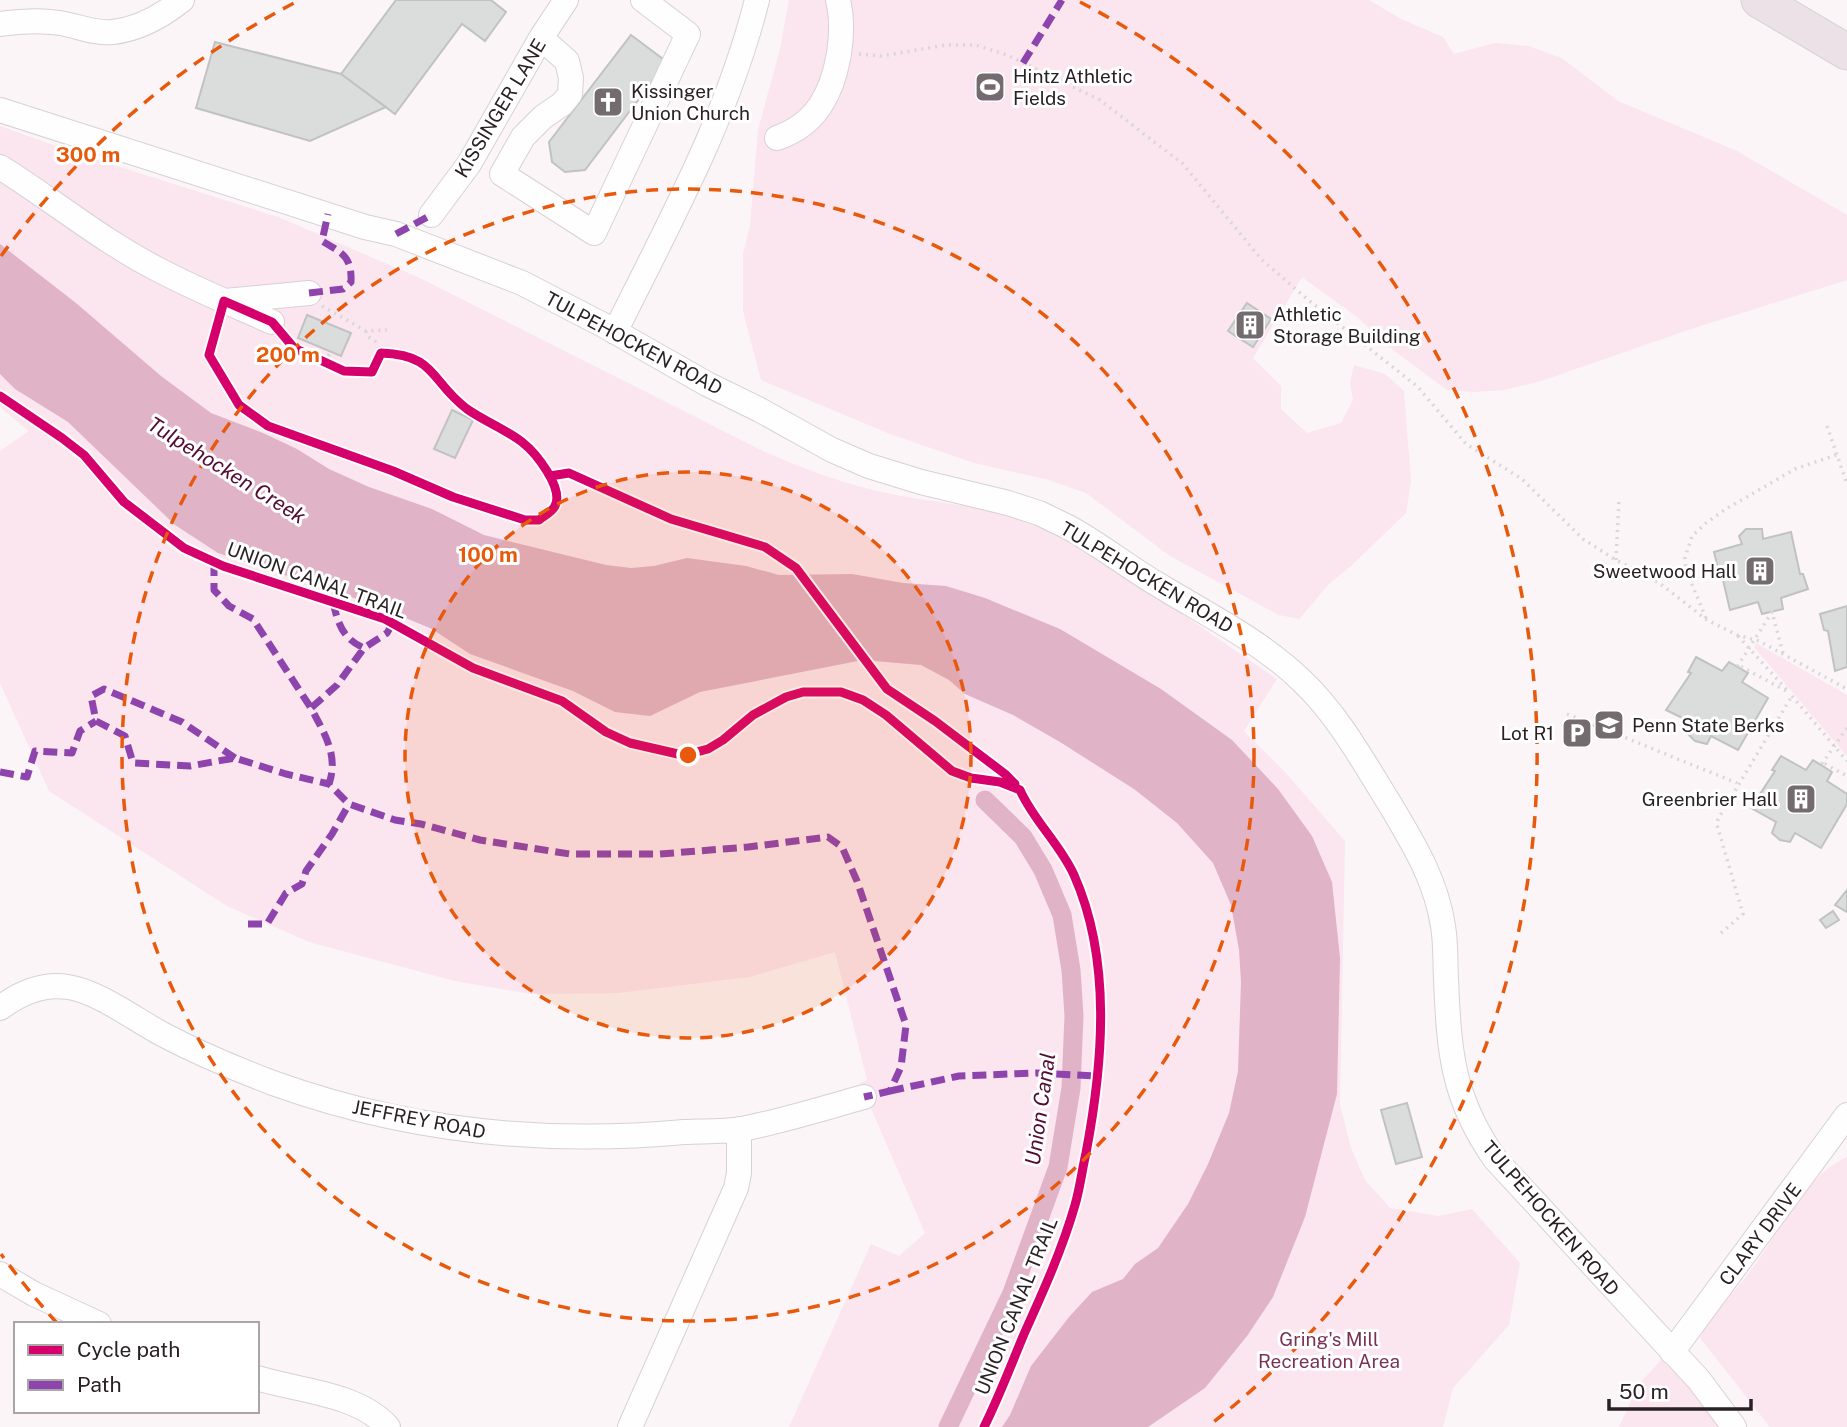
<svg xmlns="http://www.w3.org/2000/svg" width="1847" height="1427" viewBox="0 0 1847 1427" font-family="'Public Sans',sans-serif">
	<rect width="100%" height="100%" fill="#fbf5f8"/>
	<path fill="#fbe5ee" d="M789,0H1369L1401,19L1443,37L1454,54L1495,43L1529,46L1563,59L1618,101L1737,151L1847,215V280L1691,329L1541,381L1504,390L1474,392L1447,390L1393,350L1357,317L1302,277L1253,358L1281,386V409L1307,433L1341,423L1353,400L1350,383L1354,365L1385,374L1404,391L1411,481L1406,513L1351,566L1329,584L1299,619L1279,615L1170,556L1086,493L1049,480L974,463L890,434L761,380L743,311V254L750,226L758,130L780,49Z
		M0,126L79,154L278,217L422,279L765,452C806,470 847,485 891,494C934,503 979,505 1021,518C1069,532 1110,564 1150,591C1192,621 1235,650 1277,679L1244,731L1285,772L1345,841L1340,1105L1351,1148L1365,1180L1390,1208L1439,1216L1472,1209L1520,1263L1509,1325L1453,1388L1443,1427H789L871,1244L899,1256L925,1233L860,1083L867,1080L835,952L749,977L618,993L531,994L455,981L309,942L227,906L49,791L0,683V451L29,431L0,407Z
		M1756,643L1847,695V756L1754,647Z
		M1847,1157V1427H1770L1700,1338C1711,1314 1729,1298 1746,1277C1775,1241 1803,1176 1847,1157Z
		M1661,1360L1691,1386L1722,1427H1619L1639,1384Z"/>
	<path fill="#e0b3c7" d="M0,244L76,303L161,376L211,413L263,433L297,449L329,469L369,487L432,509L484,535L606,565L631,568L654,566L687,558L746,566L779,575L852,574L903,583L946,586L985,598L1060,629L1161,689L1232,740L1278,789L1312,836L1332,882L1340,958L1337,1094L1305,1217L1273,1297L1247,1336L1205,1388L1148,1427H1002L1010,1415L1031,1366L1069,1317L1092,1292L1123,1279L1135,1264L1158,1248L1188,1204L1208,1164L1229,1113L1238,1071L1241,982L1239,950L1231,905L1213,863L1177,823L1134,789L1060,742L1013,715L965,694L949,680L921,665L863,660L700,692L650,716L615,712L573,691L470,654L432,629L375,605L218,553L175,525L68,422L15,389L0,374Z"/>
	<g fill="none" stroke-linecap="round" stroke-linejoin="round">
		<path stroke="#e0b3c7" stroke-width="19" d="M948,1427L1012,1293L1058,1167L1071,1088L1072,1063L1074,1016L1071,970L1062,915L1043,870L1023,837L985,800"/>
	</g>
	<path fill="#dbdddc" stroke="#c1c2c2" stroke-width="2" d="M396,0H491L506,12L485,41L462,24L395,114L341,74Z
		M631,35L667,62L585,170L565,172L552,162L549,142Z
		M215,42L341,74L386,107L310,141L196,108Z
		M1247,303L1271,319L1253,347L1228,331Z
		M307,315L351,333L341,356L298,338Z
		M452,410L473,420L455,458L434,449Z
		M1746,529H1762L1763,539L1791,532L1800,574H1803L1808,589L1781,598L1783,609L1762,614L1758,602L1730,610L1720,567L1718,568L1714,552L1742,544L1739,536Z
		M1847,606V667L1835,671L1828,631L1824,630L1820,614Z
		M1696,657L1722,671L1729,662L1748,673L1742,682L1768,698L1738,750L1711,736L1707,744L1695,741L1687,733L1693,723L1666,710L1691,673L1688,672Z
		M1781,756L1806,770L1813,760L1832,772L1827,781L1847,794V804L1821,848L1795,833L1790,842L1780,840L1772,833L1776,822L1751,808L1775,771L1772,770Z
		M1847,890V912L1835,905Z
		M1833,911L1839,920L1826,928L1820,920Z
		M1407,1103L1422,1157L1396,1164L1381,1110Z"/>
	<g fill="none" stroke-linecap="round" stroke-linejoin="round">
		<g stroke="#d8d1d4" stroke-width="26">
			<path id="minor" d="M0,24C20,21 40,20 60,23C78,26 95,34 113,32C139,29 162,16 182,0
				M541,38L567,61L571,78L570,94L562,104L543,117L523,137L502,174L594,233L688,34L643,0
				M0,110L365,227L396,234L522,283L605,326L707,384L760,410L832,450L869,466L921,482L1008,503L1039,513L1068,527C1099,544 1127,566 1157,584C1206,614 1261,641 1302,681C1339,716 1364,763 1391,806C1414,845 1436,880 1443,926C1446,943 1445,961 1446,979C1449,1051 1452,1098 1495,1159L1699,1380L1734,1427
				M777,138C794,132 810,121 820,106C838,79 846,32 838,0
				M0,167C53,200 102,241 159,270C195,289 234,305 272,322
				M431,215L469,164L541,38L566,0
				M225,301L309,293
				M615,332C669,223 727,119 757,0
				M0,1008C20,993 43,983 68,987C97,991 136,1020 162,1034C198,1053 236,1069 273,1083C406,1131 544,1145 684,1132C703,1131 723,1132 742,1129C783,1121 824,1108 864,1097
				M0,1274L34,1294L99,1324
				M1672,1352L1847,1115
				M257,1378C299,1391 357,1393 388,1427
				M630,1427L736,1188L739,1173V1129"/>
		</g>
		<g stroke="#d7d3d5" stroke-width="37">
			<path id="highway" d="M1759,0L1847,52"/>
		</g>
		<path stroke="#d9d7d8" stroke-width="3.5" stroke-dasharray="2 5" stroke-linecap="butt" d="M859,54L881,56L946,45H976L1007,55L1100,100L1183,164L1261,259L1307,299L1418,387L1466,444L1522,479L1583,539L1616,560L1658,582L1707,620L1737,635L1759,641L1847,689
			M322,306L366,331L387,330
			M219,320L209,355L239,405L268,426L393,471L453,497L525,520H539C544,516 552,512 555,506C564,488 536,453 522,442C505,429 484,421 467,409C429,380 437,355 381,353L372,372L344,371L294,348L284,337
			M366,331L367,336L375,341L381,353
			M325,362L331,351
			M0,396L62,438L84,455L124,502L184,548L223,566L385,619L473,668L562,701L606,732L630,743L678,754L693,753L708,749L723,740L753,715L786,697L803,692H841L863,700L886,715L952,771L971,778L1000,782L1020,790C1033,820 1060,844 1074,875C1112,960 1103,1064 1086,1153C1082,1170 1080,1188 1075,1205C1062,1250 1043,1292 1024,1334C1011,1365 999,1397 984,1427
			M1827,426L1847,484
			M550,476L569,473L671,519L765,547L796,568L887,689L935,721L1005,774L1018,788
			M1616,560L1619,499
			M1706,618L1686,570L1685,558L1692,536L1706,523L1726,509L1795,469L1836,455
			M1738,636L1787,690
			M1783,653L1772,612L1737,667L1740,666L1790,693
			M1792,696L1847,761
			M1567,714L1737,783
			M1847,728L1821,765L1825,764L1847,776
			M1721,933L1743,914L1717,825L1718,819L1792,696"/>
		<use href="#minor" stroke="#fefefe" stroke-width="24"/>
		<use href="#highway" stroke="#ece1e6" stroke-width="35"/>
		<path stroke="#8e44ad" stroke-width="7" stroke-dasharray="14 7" stroke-linecap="butt" d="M1023,63L1062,0
			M396,234L431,215
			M309,293L343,289L351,282C352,256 342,253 322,241L328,214
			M214,562V590L229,606L253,619L311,708
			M333,602C338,624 343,639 364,648
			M393,623L387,633L364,648L337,685L311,708C324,733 339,755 329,784L349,804L395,820L421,824L480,840L570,854H660L748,847L828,837L842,847L857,881L906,1025L901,1067L890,1091L864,1097
			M235,758L182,722L104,689L91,696L96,721L125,736L133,763L190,766L235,758L286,774L329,784
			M0,772L27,777L35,751L72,753L80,731L96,721
			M248,924H267L286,893L302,884L306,871L332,834L349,804
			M890,1091L959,1076L1036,1073L1096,1076"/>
		<g stroke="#fff" stroke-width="13">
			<path id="cycleway" d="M224,301L272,322L294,348L344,371L372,372L381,353C437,355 429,380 467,409C484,421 505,429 522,442C536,453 564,488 555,506C552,512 544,516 539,520H525L453,497L393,471L268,426L239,405L209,355Z
				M0,396L62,438L84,455L124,502L184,548L223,566L385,619L473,668L562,701L606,732L630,743L678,754L693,753L708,749L723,740L753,715L786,697L803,692H841L863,700L886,715L952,771L971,778L1000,782L1020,790C1033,820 1060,844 1074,875C1112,960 1103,1064 1086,1153C1082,1170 1080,1188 1075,1205C1062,1250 1043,1292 1024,1334C1011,1365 999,1397 984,1427
				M550,476L569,473L671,519L765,547L796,568L887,689L935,721L1005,774L1015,784"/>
		</g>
		<use href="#cycleway" stroke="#d6006c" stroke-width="9"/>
	</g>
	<circle cx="688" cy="755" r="283" fill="#e8590c" fill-opacity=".12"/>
	<g fill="none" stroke="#e8590c" stroke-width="3.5" stroke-dasharray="12 9">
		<circle cx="688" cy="755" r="283"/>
		<circle cx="688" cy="755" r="566"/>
		<path d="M57 1323A849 849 0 0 1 1 1254M1 256A849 849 0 0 1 296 2M1080 2A849 849 0 0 1 1211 1424"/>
	</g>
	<defs>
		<g id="stadium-square" transform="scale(1.575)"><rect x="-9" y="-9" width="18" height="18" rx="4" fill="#736b6e" stroke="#fff"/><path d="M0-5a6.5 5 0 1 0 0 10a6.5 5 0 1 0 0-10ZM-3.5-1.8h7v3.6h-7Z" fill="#fff"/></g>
		<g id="church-square" transform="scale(1.575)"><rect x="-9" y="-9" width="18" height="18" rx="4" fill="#736b6e" stroke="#fff"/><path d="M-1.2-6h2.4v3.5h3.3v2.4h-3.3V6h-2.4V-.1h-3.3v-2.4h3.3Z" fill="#fff"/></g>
		<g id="building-square" transform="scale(1.575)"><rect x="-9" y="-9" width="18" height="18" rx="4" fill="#736b6e" stroke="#fff"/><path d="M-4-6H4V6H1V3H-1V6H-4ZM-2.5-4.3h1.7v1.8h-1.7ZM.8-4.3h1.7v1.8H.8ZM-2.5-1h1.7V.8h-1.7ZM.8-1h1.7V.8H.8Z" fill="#fff"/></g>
		<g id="university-square" transform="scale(1.575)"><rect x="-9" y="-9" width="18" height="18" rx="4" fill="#736b6e" stroke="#fff"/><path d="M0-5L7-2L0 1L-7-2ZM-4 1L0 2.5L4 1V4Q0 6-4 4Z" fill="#fff"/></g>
		<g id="parking-square" transform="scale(1.575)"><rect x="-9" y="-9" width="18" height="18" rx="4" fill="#736b6e" stroke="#fff"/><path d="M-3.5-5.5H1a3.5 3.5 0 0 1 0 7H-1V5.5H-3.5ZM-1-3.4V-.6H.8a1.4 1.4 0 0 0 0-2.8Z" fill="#fff"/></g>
	</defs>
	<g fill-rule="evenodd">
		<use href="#stadium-square" x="990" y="87"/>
		<use href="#church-square" x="608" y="102"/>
		<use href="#building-square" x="1250" y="325"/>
		<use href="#building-square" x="1760" y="571"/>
		<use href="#university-square" x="1609" y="725"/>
		<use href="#parking-square" x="1577" y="733"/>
		<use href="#building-square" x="1801" y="799"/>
	</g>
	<g text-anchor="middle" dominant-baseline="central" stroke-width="6" stroke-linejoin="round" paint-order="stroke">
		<g font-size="19" fill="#2a2124" stroke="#fff" text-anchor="start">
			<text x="1013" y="76">Hintz Athletic<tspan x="1013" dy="22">Fields</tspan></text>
			<text x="631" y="91">Kissinger<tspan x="631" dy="22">Union Church</tspan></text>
			<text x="1273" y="314">Athletic<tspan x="1273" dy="22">Storage Building</tspan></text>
			<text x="1737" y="571" text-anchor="end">Sweetwood Hall</text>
			<text x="1632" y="725">Penn State Berks</text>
			<text x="1554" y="733" text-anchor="end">Lot R1</text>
			<text x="1778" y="799" text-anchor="end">Greenbrier Hall</text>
		</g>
		<g font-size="19" fill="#2a2124" stroke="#fff">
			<text transform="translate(500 108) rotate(-59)">KISSINGER LANE</text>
			<text transform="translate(634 343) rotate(28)">TULPEHOCKEN ROAD</text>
			<text transform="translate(1147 577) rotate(31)">TULPEHOCKEN ROAD</text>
			<text transform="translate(317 580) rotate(20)">UNION CANAL TRAIL</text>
			<text transform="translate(419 1119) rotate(11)">JEFFREY ROAD</text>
			<text transform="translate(1551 1218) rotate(49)">TULPEHOCKEN ROAD</text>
			<text transform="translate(1760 1234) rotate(-53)">CLARY DRIVE</text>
			<text transform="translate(1016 1306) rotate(-68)">UNION CANAL TRAIL</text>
		</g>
		<g font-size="19" fill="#793155" stroke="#fff">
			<text x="1329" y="1339">Gring's Mill<tspan x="1329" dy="22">Recreation Area</tspan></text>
		</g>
		<g font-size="21" font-style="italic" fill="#530b34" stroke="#fff">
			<text transform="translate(227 470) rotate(32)">Tulpehocken Creek</text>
			<text transform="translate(1040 1109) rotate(-82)">Union Canal</text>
		</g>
	</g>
	<circle cx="688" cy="755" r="10" fill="#e8590c" stroke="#fff" stroke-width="3.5"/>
	<g font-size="21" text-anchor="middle" font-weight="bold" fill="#e8590c" stroke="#fff" stroke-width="6" stroke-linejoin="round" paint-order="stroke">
		<text x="88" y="162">300 m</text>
		<text x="288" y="362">200 m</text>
		<text x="488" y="562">100 m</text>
	</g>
	<rect x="14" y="1322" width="245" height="91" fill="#ffffff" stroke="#aaa6a7" stroke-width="2"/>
	<rect x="28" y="1345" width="35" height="10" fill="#d6006c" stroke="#aaa6a7" stroke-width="2"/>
	<text x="77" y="1357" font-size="21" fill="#2a2124">Cycle path</text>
	<rect x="28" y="1380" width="35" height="10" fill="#8e44ad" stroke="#aaa6a7" stroke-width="2"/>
	<text x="77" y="1392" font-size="21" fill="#2a2124">Path</text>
	<path d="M1609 1399v10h142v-10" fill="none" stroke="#2a2124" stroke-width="3.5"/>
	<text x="1619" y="1399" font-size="21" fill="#2a2124" stroke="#ffffff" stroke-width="5" paint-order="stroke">50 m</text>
</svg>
